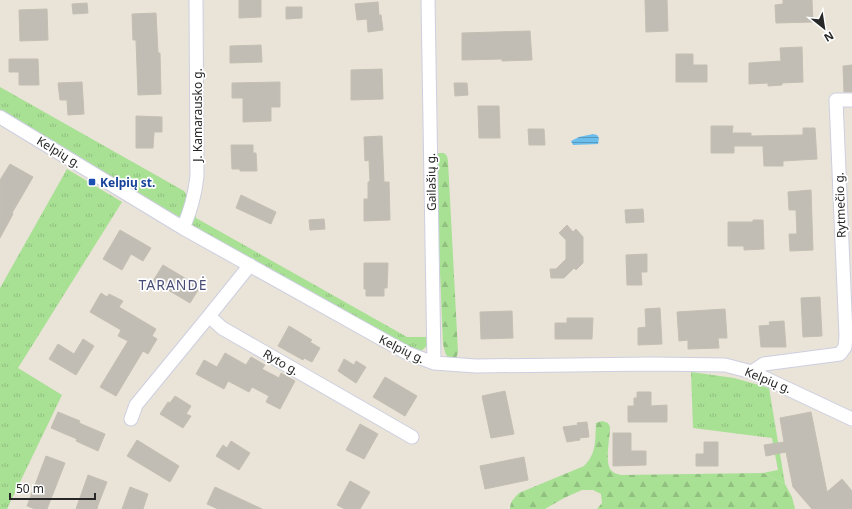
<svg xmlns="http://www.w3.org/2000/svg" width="852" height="509" viewBox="0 0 852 509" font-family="'Noto Sans',sans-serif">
	<defs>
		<pattern id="grass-tufts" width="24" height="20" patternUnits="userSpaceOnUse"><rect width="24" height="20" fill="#a8e094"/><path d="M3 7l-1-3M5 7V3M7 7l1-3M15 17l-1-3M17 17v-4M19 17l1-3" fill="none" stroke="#91c080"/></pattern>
		<pattern id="forest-firs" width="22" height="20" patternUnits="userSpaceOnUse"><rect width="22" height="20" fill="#a8e094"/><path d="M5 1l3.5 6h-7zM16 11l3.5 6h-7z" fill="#91c080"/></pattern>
		<pattern id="water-rules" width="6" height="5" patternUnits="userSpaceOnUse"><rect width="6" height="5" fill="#6bbeeb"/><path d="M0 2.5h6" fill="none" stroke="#589abe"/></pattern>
	</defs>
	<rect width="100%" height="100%" fill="#e9e3d8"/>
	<path fill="url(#grass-tufts)" d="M0,87L184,191L196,210V218L407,337H429L427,346L421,351H415L288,282L0,111Z
		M67,169L122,202L18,368L62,395L7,509H0V288Z
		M691,372L734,378L769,388L785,484L763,473L778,470L772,438L693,428Z"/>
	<path fill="url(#forest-firs)" d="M440,153H444L447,156L448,161L458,352L456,359L448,358L445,352L443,344L435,154Z
		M602,421L608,423L610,427C610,438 605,460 610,469C613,473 617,474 621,475L763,473L785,484L792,497L795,509H597L602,503L601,494L593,490H582L564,498L545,509H510C510,502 514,498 519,493L584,466C597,453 595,440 596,423Z"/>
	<path fill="url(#water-rules)" d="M593,134L597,135L599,138L598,144L573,145L571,141L579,137Z"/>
	<path fill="#c1bdb5" stroke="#c4bfb2" d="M239,0H261V17L239,18Z
		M645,0H667L668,31L646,32Z
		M783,0H812L813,22L776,23L775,5L783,4Z
		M378,2L379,15H381L383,30L368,32L367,19L357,20L355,4Z
		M87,3L88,13L73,14L72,4Z
		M286,7H302V18L286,19Z
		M47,9L48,40L20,41L19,10Z
		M156,13L158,53H160L161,94L138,95L136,40H133L132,14Z
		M530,31L532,60L502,61V59L462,60V33Z
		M261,45L262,62L230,63V46Z
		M802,47L803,82L782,83V85L768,86V83L749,84V63L781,61L780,48Z
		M676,54H693V65H707V82H676Z
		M9,59H38L39,85H19V72H9Z
		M852,65V92H844L843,66Z
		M382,69L383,99L351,100V70Z
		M82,82L84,114L68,115L67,100H60L58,83Z
		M280,82V107H271V121L243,122V98H232V83Z
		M454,83H467L468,95L455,96Z
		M478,106H499L500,138H479Z
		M136,116L162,117V132H154L153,148H136Z
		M711,126H733L732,133H751V136L803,135V128H815L817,159L783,161V166H764L763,146H734V153H711Z
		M528,129H544L545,145H529Z
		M382,136L384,182H389L390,220L364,221V199H368V182H370L369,160L365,161L364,137Z
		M231,145H253V153H256L257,171H240V169H232Z
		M10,164L33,177L12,213L13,214L0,238V180Z
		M811,190L813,250L790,251L789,234H797L796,210H789L788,192Z
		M241,195L276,212L271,224L236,208Z
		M643,209L644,222L626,223L625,210Z
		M324,219L325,229L310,230L309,220Z
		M753,220H763L764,249L744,250V246H728V222H753Z
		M567,225L573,232L576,229L583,237V263L576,270L574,268L564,278H551L550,269H556L566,259V240L559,233Z
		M120,230L151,248L143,261L131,254L122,270L103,259Z
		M647,254V272H641L642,285H627L626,255Z
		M364,263H388L387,288H384V296H366V289H364Z
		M163,265L200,287L190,303L153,281Z
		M101,293L107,297L109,294L123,301L119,307L156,329L152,336L157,339L148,354L143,351L116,396L100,387L128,341L118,336L121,330L90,312Z
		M820,297L822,336L803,337L801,298Z
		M660,308L662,344L638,345V328L646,327L645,309Z
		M725,309L727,338H718L719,348L688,349V340L679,341L677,312Z
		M512,311L513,338L481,339L480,312Z
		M567,318H593L592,339H555V323H567Z
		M784,321L786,347H761L759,326L770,325L769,322Z
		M289,326L312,340L310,342L320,348L312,362L304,358L303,360L278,346Z
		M83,339L94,346L76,375L49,359L58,344L74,354Z
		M225,353L246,365L251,357L265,365L262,369L279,378L281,373L295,381L280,409L266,402L269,396L252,387L249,392L228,381L224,389L196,374L204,360L217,367Z
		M344,359L354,365L356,361L366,367L356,383L338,371Z
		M385,377L417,396L405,416L373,397Z
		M505,391L514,434L491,438L482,396Z
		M637,392H651V406L667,405V422H628V406H634V398H637Z
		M175,396L191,406L186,414L191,416L183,428L160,414L168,402L170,403Z
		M58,412L80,421L79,423L105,434L98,451L76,441L77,439L51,428Z
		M811,412L827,492L842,479L852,491V509H812L793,487L786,452L766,456L764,445L784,442L780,418Z
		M587,422L589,437L579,438L580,440L567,442L563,427L578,425L577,423Z
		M360,424L378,434L364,459L346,450Z
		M613,433H631V451H646V465L613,466Z
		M137,440L179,466L170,482L127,456Z
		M231,441L250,453L239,470L216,456L223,445L227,448Z
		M704,442H718V466H696V454H704Z
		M46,456L65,463L47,509H35L27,506Z
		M524,457L528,480L485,489L480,466Z
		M88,475L107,482L98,505L97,509H76Z
		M350,481L370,492L360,509H345L337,505Z
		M130,487L148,494L143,509H122Z
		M215,487L262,509H218L207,504Z"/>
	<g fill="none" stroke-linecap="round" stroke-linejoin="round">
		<g stroke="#cdcfe0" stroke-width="15">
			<path id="minor" d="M428,0L434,363
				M0,117L183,228L407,353L434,363L476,366L652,364L725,365L752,372L852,419
				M183,228C191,210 195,195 197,176L196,0
				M250,265L209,316L222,328L412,437
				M752,372L764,364L840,354L845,347L846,336L836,100H852
				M131,419L136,405L209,316"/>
		</g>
		<use href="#minor" stroke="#fff" stroke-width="13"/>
	</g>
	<rect fill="#1a4fb4" stroke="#fff" stroke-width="1.5" x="88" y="178" width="8" height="8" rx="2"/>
	<g text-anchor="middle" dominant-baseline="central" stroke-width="3.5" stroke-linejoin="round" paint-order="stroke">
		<g font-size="12" fill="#272727" stroke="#fff">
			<text transform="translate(197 115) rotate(-90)">J. Kamarausko g.</text>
			<text transform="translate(59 152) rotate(31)">Kelpių g.</text>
			<text transform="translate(431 182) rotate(-91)">Gailašių g.</text>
			<text transform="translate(840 205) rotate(-92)">Rytmečio g.</text>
			<text transform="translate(402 349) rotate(26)">Kelpių g.</text>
			<text transform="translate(281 362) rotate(30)">Ryto g.</text>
			<text transform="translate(768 380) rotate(22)">Kelpių g.</text>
		</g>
		<g font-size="12" font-weight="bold" fill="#164399" stroke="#fff" text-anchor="start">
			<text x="100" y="182">Kelpių st.</text>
		</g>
		<g font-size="14" letter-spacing="1" fill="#494d75" stroke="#fff">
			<text x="173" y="284">TARANDĖ</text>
		</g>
	</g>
	<g transform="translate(824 28) rotate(150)" stroke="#ffffff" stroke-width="3" paint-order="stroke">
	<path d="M0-3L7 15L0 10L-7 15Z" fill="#272727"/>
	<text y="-6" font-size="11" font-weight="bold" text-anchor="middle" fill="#272727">N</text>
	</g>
	<path d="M10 493v6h85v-6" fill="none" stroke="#272727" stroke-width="2"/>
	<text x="16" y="493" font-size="12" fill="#272727" stroke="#ffffff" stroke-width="3" paint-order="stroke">50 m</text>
</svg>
